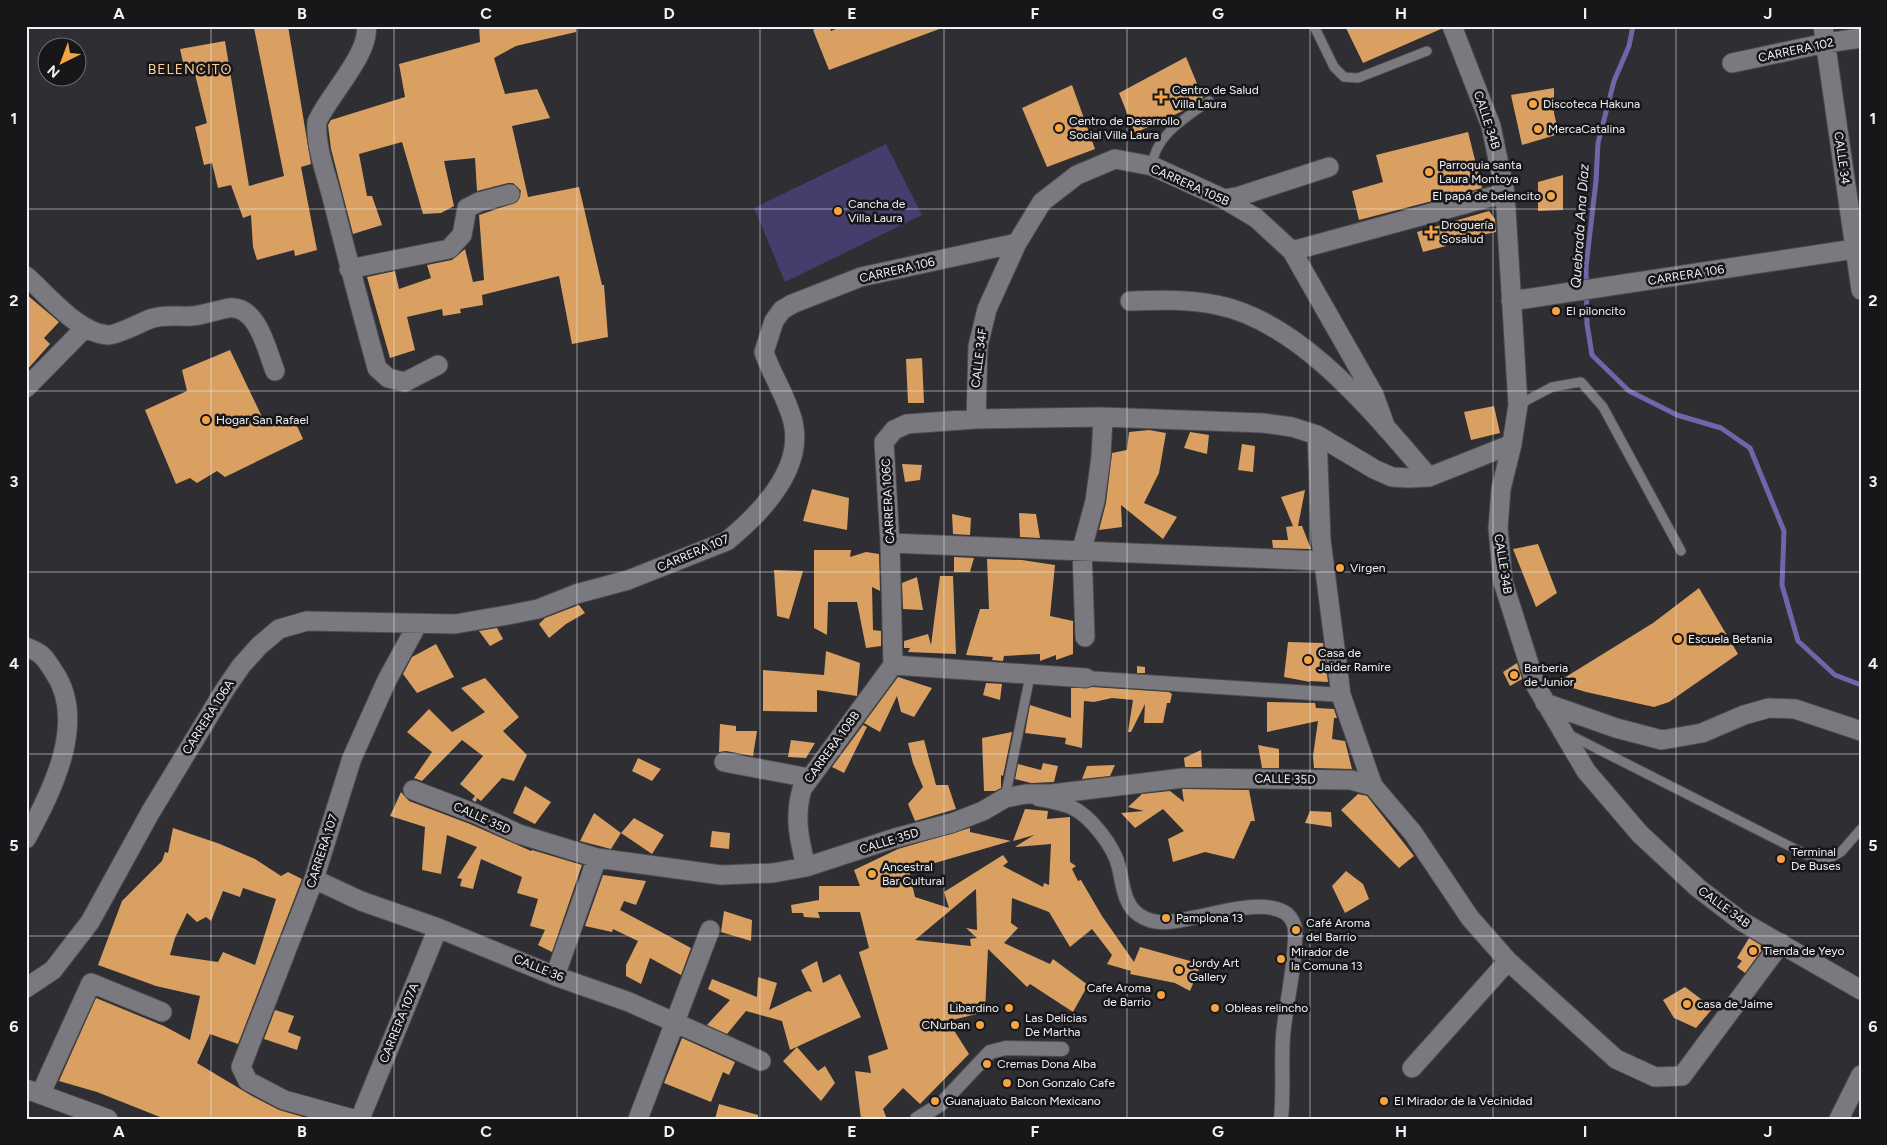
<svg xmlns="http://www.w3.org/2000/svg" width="1887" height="1145" viewBox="0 0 1887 1145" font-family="Figtree,sans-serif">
	<rect width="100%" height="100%" fill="#2e2e33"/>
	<path fill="#453d6c" d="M886,144L922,215L785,282L754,208Z"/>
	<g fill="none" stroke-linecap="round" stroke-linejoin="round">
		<path stroke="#7165a9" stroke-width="5" d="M1633,26L1629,46L1614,81L1598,143L1596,181L1586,267L1587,324L1592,355L1629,391L1677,415L1721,428L1750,448L1784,531L1782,585L1798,641L1835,675L1861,685"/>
	</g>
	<path fill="#d9a062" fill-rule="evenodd" d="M263,26H288L311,164L301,167L317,250L295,256L294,250L257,260L253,247L251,215L243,218L231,185L218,188L212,163L204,165L195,127L207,123L194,70L185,71L180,49L225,41L249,186L284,176L254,28Z
		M479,26H576V32L516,46L494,58L505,94L537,89L550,118L512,126L528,197L579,187L602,285H604L608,337L572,344L559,276L482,295L483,305L460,309L461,313L443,316L442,309L407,317L415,350L390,358L367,277L395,271L399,289L431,278L427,265L452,260L465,249L473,282L484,280L479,215L517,202L521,191L513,183H508L477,191L475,158L444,161L454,206L441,213L423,214L402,142L359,154L367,196H372L382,225L353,234L331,149L328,125L331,120L405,97L399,64L480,42Z
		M820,26H829L831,31L843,26H942V28L829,70L813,30Z
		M1345,26H1441V29L1363,63Z
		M1186,57L1203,98L1187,109L1135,133L1119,93Z
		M1072,85L1095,149L1047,167L1022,108Z
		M1554,88V113L1559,134L1522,145L1511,95Z
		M1468,132L1482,188L1359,220L1352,191L1383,182L1376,155Z
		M1563,175V210L1538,211V182Z
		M1489,211L1495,219L1496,232L1445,243L1446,246L1423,252L1417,232Z
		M26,294L59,322L44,338L50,344L26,371Z
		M230,350L265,423L293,417L303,439L225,477L217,471L197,483L190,478L176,484L145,410L187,391L182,370Z
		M922,358L924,403H908L906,359Z
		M1494,406L1500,433L1471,440L1464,412Z
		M1149,430L1166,433L1159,473L1144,503L1177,517L1163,539L1121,505L1122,527L1099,530L1106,503L1112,453L1127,450L1129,432Z
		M1190,432L1209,435L1207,454L1184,448Z
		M1242,444L1255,446L1253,472L1238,470Z
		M902,464L922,465L920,480L905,482Z
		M812,489L849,498L847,530L803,521Z
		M1305,490L1298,526H1302L1311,549L1273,548L1272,540H1288L1286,527L1293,526L1281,497Z
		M1019,513L1036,514L1040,538L1020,537Z
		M952,514L971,518L970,535L953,534Z
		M1538,544L1557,593L1536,607L1513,549Z
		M814,550H851L850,557L866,552L879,554L880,591L872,587L873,630L881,631V646L866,648L857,602H828L827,635L814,628Z
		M954,557L974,558L970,572H954Z
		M987,559L1022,560L1055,565L1050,616L1073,621V654L1056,660V655L1040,661V654L1004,656L1003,661L992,660L993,657L966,655L980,609H989Z
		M774,570L803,571L789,619L777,616Z
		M940,576H953L956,654L908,652L910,648H904V641L928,634L931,645Z
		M917,577L923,610L903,609L902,583Z
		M1699,588L1738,654L1669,702L1654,707L1586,692L1556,683L1653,623Z
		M579,605L585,613L566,624L549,638L539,624L545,618Z
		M497,628L503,639L490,646L479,631Z
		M1288,642L1323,643L1328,682L1310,681V682L1284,677Z
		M436,644L454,677L417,693L403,674L412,657Z
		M826,651L860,663L857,696L817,690V712L763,711V670L824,675Z
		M1517,663L1522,679L1510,686L1503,672Z
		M1137,666L1145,667V673H1137Z
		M898,677L932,688L914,717L901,712L897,696L880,732L864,723Z
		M485,678L519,717L503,731L527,755L514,781L502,778L481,801L477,798L476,802L472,800L475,796L460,784L483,756L462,740L422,781L414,778L432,752L407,732L429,709L452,732L485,712L461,688Z
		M986,683L1002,684L1000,700L983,695Z
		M1092,687L1169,692L1172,694L1170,703H1167L1163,723H1144L1145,704L1131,732H1128L1133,700L1112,698L1094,702L1084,701L1082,748L1065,744L1066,738L1025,733L1030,705L1071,718V688Z
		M1267,702L1315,703L1316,708L1334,709L1337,718H1334L1332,739L1345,741L1352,769L1314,768L1313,756L1318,721L1267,732Z
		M720,724L736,726V731H757L753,756L726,751L719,752Z
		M863,725L867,727L844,773L832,767Z
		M1012,732L1003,776L1001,775V788L995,791H984L982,738Z
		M791,740L815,743L806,758L788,757Z
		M924,740L936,785H948L956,809L915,821L908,804L923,787L913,763L908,743Z
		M1258,745L1279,749V768H1262Z
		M1201,750L1202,767H1185L1184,758Z
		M638,758L661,769L652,781L632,771Z
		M1043,763L1058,766L1054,782L1031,783L1015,779L1018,764L1041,770Z
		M1115,765L1110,776L1082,779L1087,766Z
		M525,786L551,802L535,824L513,813Z
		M1182,789L1249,790L1255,821H1251L1234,859L1205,852L1173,862L1168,839L1184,831L1163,809L1135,828L1121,813L1144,811L1128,807L1142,794L1170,791L1184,802Z
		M401,792L409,801L470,824L531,851L532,850L582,865L552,952L538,945L545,930L530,926L538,899L517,893L522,877L481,859L473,889L460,886L462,879L457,878L477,847L447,835L441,874L422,870L425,827L390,816Z
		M1358,794L1367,796L1414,856L1399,868L1341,810Z
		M1025,809L1048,811L1047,819L1070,817V862L1076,866L1072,869L1078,881L1081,880L1102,916L1134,962L1140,947L1201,964L1190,991L1175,983L1130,974L1131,971L1107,964L1112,955L1092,929L1070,947L1049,912L1012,898L1011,923L1018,928L1004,943L1050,964L1053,959L1088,985L1073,1012L1030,984L1027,987L988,949L985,1012L948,1021L969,1054L920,1104L903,1088L883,1109L887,1119H861L855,1071L871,1073L868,1056L888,1049L859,952L869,948L860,912H818L820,918L804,917L803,913H792L791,905L819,900V886H860L854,870L898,849L970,828V832L1011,841L921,867V870L909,871L915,897L949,908L944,892L1003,855L1008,862L1003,866L1043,887L1044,883L1049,885L1051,844L1015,847L1034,835L1013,841ZM976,889L977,930L966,928L977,938L970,939L971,946L915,940Z
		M1310,811L1331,812L1332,827L1305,823Z
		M594,813L621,833L611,849L580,841Z
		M634,818L664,835L652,854L621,833Z
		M173,828L220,844L255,859L281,876L288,872L302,879L238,1044L210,1034L197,1063L252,1096L279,1110L310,1119H165L97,1092L59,1081L96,998L164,1026L190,1040L200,996L156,986L98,965L122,901L162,861L165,852L168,853ZM243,888L276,899L255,965L223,952L218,962L170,955L175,938L187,913L197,922L206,917L211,921L223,891L240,897Z
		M712,831L730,833L729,849L710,847Z
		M1346,871L1363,884L1369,899L1345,913L1332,886Z
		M603,875L646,881L636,905L624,901L620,910L691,948L681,975L650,958L641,984L626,976V965L638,941L613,929L612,932L585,926Z
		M724,911L752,920L751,941L721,932Z
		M1749,938L1764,947L1745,973L1737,967L1742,961L1737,958Z
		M817,961L823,983L840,974L861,1017L790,1050L782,1021L746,1011L727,1034L707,1025L730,1000L708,989L712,979L757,997L758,977L777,983L769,1010L808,991L812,992L801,970Z
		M1685,987L1713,1008L1696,1028L1674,1018L1663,1000Z
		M275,1010L294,1016L288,1032L301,1037L297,1050L264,1039Z
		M682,1038L735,1062L729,1075L723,1072L711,1102L664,1083Z
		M797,1047L818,1071L825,1066L835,1083L821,1101L783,1061Z
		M719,1104L758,1115V1119H715Z"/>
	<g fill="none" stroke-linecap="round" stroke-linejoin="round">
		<g stroke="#4b4b4e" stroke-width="11">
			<path id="service" d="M1314,26L1334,67L1344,77L1358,78L1427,51
				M1152,166C1155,135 1186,118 1209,101
				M1518,405L1552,387L1581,382L1603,407L1681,551
				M1568,734L1807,855L1826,860L1841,852L1861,829
				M1005,798L1030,676"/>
		</g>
		<g stroke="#4b4b4e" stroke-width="16">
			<path id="pedestrian" d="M1086,678L1341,695
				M1038,799C1049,801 1061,803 1071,807C1091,816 1115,848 1119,868C1123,885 1124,905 1139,915C1158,928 1178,920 1198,917C1221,912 1262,900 1284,912C1290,915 1295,924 1295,930C1296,966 1286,1001 1283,1036C1281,1063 1284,1091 1281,1119
				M917,1119L941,1104L990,1052L1006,1048L1062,1049"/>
		</g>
		<g stroke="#4b4b4e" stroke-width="21">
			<path id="minor" d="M366,26C371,52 329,95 317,122C315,147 327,176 333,201C347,257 362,313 377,368L388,378L405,382L438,365
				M1452,26L1491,126L1505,193L1518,405L1512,444L1501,489L1498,528L1503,582L1536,686L1586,771L1640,834L1698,888L1741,921L1861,990
				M1823,26L1861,290
				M1732,63L1826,43L1861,38
				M1224,199L1237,197L1329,167
				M1292,251L1505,193
				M349,269L449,249L462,235L467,208L479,202L510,194
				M26,276C48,295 78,333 108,335C117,335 140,323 150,319C165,314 177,317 192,316C204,315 217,310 229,308C258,305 267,351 275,371
				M1130,301C1158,300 1189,299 1217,305C1302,322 1375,415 1429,477
				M1511,301L1861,248
				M26,388L84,329
				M976,419L978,346L987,309L1017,243L1042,202L1077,175L1115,159L1152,166L1224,199L1256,218L1292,251L1374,395L1386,428
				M1317,435L1321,540L1341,695L1373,786L1413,833L1470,918L1508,961L1616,1059L1655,1077L1682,1076L1781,943
				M890,543L1324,561
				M1085,637L1082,549L1095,501L1101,457L1103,417
				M26,647C44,654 44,657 54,672C88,722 51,793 26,839
				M893,665L890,543L884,442L894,430L907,424L976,419L1103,417L1263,423L1292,427L1317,435L1374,469L1392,477L1409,478L1429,477L1512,444
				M893,665L1086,678
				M1545,703L1616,728L1662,740L1702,733L1744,715L1769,708L1795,709L1861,731
				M724,762L809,778
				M413,790L476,814L519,834L597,858L721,875L773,873L806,867L895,838L952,823L983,811L1005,798L1026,794H1052L1183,778L1351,780L1373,786
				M806,867C799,839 794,817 802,789L893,665
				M314,879L361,901L438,928L555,976L629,1002L761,1061
				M555,976L597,858
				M26,988L53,970L90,922L150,813L224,691L241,666L259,646L279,629L307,621L455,624L513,614L538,609L576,594L628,580L727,541C761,513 804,469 793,422C787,397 772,376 764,352L774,321L782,310L792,304L861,277L1017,243
				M1412,1068L1508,961
				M26,1089L108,1119
				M41,1093L91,983L162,1012
				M353,1119L284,1100L248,1081L241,1067L314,879L352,758L387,680L417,625
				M360,1119L438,928
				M638,1119L710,930
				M1839,1119L1861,1075"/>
		</g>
		<use href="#service" stroke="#7a797f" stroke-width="9"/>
		<use href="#pedestrian" stroke="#7a797f" stroke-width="14"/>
		<use href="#minor" stroke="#7a797f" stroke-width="19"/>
	</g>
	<path fill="none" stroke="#f1f1f4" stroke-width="1" stroke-opacity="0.55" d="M211,26V1119M394,26V1119M577,26V1119M760,26V1119M944,26V1119M1127,26V1119M1310,26V1119M1493,26V1119M1676,26V1119M26,209H1861M26,391H1861M26,572H1861M26,754H1861M26,936H1861"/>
	<g fill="#f4a443" stroke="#171619" stroke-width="2">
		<path d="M1158.5 89.5h5v5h5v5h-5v5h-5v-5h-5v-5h5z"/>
		<circle cx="1533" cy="104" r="5"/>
		<circle cx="1059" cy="128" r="5"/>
		<circle cx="1538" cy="129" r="5"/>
		<circle cx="1429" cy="172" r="5"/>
		<circle cx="1551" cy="196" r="5"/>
		<circle cx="838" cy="211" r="5"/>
		<path d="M1428.5 224.5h5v5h5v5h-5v5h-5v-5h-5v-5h5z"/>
		<circle cx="1556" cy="311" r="5"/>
		<circle cx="206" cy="420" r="5"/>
		<circle cx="1340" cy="568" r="5"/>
		<circle cx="1678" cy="639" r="5"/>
		<circle cx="1308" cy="660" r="5"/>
		<circle cx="1514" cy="675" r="5"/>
		<circle cx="1781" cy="859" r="5"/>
		<circle cx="872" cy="874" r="5"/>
		<circle cx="1166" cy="918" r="5"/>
		<circle cx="1296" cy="930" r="5"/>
		<circle cx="1753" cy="951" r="5"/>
		<circle cx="1281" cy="959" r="5"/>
		<circle cx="1179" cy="970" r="5"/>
		<circle cx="1161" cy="995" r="5"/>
		<circle cx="1687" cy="1004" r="5"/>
		<circle cx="1009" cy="1008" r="5"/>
		<circle cx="1215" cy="1008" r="5"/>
		<circle cx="980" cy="1025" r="5"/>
		<circle cx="1015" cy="1025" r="5"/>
		<circle cx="987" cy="1064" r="5"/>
		<circle cx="1007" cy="1083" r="5"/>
		<circle cx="935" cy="1101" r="5"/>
		<circle cx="1384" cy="1101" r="5"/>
	</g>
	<g text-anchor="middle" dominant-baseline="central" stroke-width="5" stroke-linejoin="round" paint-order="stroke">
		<g font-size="12" fill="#f1f1f4" stroke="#171619">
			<text transform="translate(1796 50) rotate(-12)">CARRERA 102</text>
			<text transform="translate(1487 120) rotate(72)">CALLE 34B</text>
			<text transform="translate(1842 158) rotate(82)">CALLE 34</text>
			<text transform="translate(1190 185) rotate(24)">CARRERA 105B</text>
			<text transform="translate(897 270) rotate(-13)">CARRERA 106</text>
			<text transform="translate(1686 275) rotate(-9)">CARRERA 106</text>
			<text transform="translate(979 358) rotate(-83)">CALLE 34F</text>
			<text transform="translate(888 501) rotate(-93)">CARRERA 106C</text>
			<text transform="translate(693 553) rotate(-23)">CARRERA 107</text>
			<text transform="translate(1503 564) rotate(81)">CALLE 34B</text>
			<text transform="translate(208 717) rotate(-58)">CARRERA 106A</text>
			<text transform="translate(832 747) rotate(-54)">CARRERA 108B</text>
			<text transform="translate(1285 779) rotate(1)">CALLE 35D</text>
			<text transform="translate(482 818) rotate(24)">CALLE 35D</text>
			<text transform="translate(889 841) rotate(-17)">CALLE 35D</text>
			<text transform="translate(322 851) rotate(-72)">CARRERA 107</text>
			<text transform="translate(1724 907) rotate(36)">CALLE 34B</text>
			<text transform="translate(539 968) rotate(22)">CALLE 36</text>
			<text transform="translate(399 1023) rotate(-68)">CARRERA 107A</text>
		</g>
		<g font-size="12" fill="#f1f1f4" stroke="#171619" text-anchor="start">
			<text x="1172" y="90">Centro de Salud<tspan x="1172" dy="14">Villa Laura</tspan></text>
			<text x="1543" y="104">Discoteca Hakuna</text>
			<text x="1069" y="121">Centro de Desarrollo<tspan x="1069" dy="14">Social Villa Laura</tspan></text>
			<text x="1548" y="129">MercaCatalina</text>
			<text x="1439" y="165">Parroquia santa<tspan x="1439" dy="14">Laura Montoya</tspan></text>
			<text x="1541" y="196" text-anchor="end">El papá de belencito</text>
			<text x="848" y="204">Cancha de<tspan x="848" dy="14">Villa Laura</tspan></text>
			<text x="1441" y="225">Droguería<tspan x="1441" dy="14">Sosalud</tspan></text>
			<text x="1566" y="311">El piloncito</text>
			<text x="216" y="420">Hogar San Rafael</text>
			<text x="1350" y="568">Virgen</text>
			<text x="1688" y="639">Escuela Betania</text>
			<text x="1318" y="653">Casa de<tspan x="1318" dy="14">Jaider Ramíre</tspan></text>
			<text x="1524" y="668">Barberia<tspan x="1524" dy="14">de Junior</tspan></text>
			<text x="1791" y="852">Terminal<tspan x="1791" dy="14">De Buses</tspan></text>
			<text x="882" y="867">Ancestral<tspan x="882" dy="14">Bar Cultural</tspan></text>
			<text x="1176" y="918">Pamplona 13</text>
			<text x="1306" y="923">Café Aroma<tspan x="1306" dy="14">del Barrio</tspan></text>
			<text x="1763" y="951">Tienda de Yeyo</text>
			<text x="1291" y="952">Mirador de<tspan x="1291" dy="14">la Comuna 13</tspan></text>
			<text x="1189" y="963">Jordy Art<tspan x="1189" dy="14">Gallery</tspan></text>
			<text x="1151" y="988" text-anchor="end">Cafe Aroma<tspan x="1151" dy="14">de Barrio</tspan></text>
			<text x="1697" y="1004">casa de Jaime</text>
			<text x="999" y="1008" text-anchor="end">Libardino</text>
			<text x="1225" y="1008">Obleas relincho</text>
			<text x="1025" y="1018">Las Delicias<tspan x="1025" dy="14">De Martha</tspan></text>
			<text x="970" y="1025" text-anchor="end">CNurban</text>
			<text x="997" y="1064">Cremas Dona Alba</text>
			<text x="1017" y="1083">Don Gonzalo Cafe</text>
			<text x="945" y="1101">Guanajuato Balcon Mexicano</text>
			<text x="1394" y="1101">El Mirador de la Vecinidad</text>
		</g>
		<g font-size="14" letter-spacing="1" fill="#fbce9f" stroke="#171619">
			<text x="190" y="69">BELENCITO</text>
		</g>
		<g font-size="14" font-style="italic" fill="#e3e1f5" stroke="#171619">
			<text transform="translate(1580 226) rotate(-86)">Quebrada Ana Díaz</text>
		</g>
	</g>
	<rect width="1887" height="1145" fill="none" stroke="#171619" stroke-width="55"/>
	<g transform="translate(62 62) rotate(222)"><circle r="24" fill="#171619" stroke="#6e6e71"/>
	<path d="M0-4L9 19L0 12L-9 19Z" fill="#f4a443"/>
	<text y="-8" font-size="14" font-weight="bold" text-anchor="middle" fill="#f1f1f4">N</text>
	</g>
	<rect x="28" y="28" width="1832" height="1090" fill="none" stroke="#f1f1f4" stroke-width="2"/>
	<g font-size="16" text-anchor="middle" font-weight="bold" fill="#f1f1f4">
		<text x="119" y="19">A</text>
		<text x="302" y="19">B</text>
		<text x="486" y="19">C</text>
		<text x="669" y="19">D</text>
		<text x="852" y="19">E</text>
		<text x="1035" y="19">F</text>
		<text x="1218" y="19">G</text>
		<text x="1401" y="19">H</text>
		<text x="1585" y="19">I</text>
		<text x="1768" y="19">J</text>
		<text x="14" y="124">1</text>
		<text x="1873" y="124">1</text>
		<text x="14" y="306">2</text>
		<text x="1873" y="306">2</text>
		<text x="14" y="487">3</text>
		<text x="1873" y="487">3</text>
		<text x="14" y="669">4</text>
		<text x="1873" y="669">4</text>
		<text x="14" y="851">5</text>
		<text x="1873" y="851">5</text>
		<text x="14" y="1032">6</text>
		<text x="1873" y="1032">6</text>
		<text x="119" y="1137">A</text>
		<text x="302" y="1137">B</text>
		<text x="486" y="1137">C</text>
		<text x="669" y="1137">D</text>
		<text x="852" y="1137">E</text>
		<text x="1035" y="1137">F</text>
		<text x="1218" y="1137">G</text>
		<text x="1401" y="1137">H</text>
		<text x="1585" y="1137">I</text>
		<text x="1768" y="1137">J</text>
	</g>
</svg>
